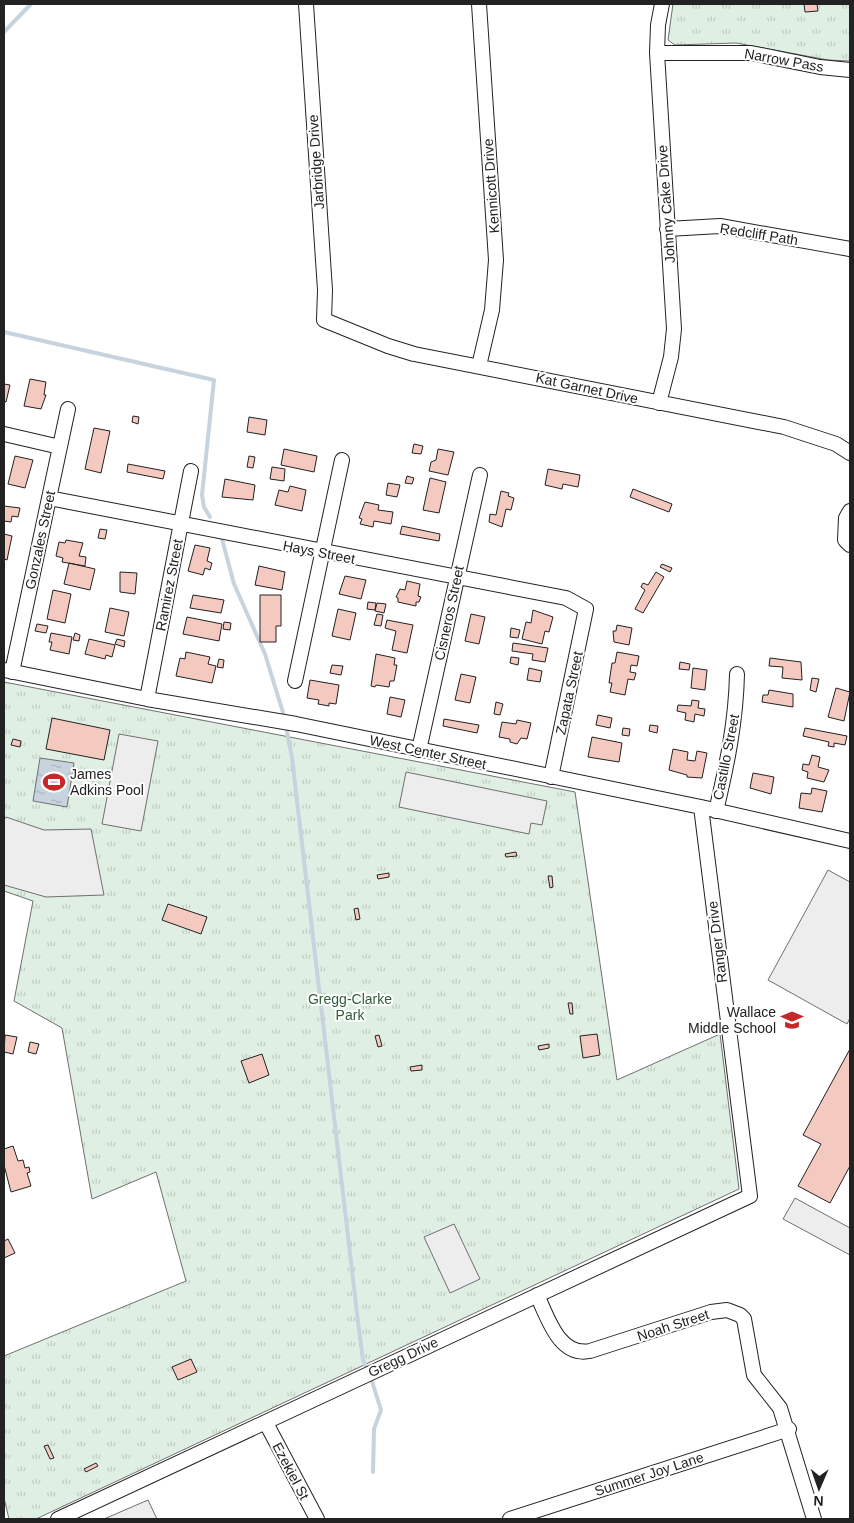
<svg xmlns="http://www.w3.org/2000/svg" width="854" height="1523" viewBox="0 0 854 1523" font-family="Arial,sans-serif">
	<defs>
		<pattern id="park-tufts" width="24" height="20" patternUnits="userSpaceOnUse" patternTransform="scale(1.25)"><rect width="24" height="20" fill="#e0efe3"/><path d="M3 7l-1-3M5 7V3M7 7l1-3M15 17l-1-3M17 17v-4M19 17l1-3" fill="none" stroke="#c0cdc2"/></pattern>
		<pattern id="water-ripples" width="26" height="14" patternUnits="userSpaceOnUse" patternTransform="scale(1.25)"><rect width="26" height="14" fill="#c7d3dd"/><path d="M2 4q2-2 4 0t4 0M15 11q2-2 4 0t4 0" fill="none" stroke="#abb5bd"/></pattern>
	</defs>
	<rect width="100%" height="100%" fill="#fff"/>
	<path fill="url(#park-tufts)" stroke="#6f6f6f" d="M673,4H850V61L828,60L736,43L675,45L668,40Z
		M4,682L575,792L617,1080L720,1034L739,1189L36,1519H9L4,1498V1356L186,1281L156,1172L92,1199L62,1028L14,1001L33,901L4,891Z"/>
	<path fill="#ededed" stroke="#6f6f6f" d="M119,734L158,741L141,831L102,824Z
		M406,772L547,801L542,825L531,823L529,834L399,807Z
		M6,817L44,830L91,829L104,895L46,897L4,885V820Z
		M828,870L850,882V1018L847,1024L768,980Z
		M795,1198L850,1228V1255L783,1219Z
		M454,1224L480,1279L450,1293L424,1237Z
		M148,1500L157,1519H104Z"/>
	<path fill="url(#water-ripples)" stroke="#6f6f6f" d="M40,758L74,763L67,807L33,801Z"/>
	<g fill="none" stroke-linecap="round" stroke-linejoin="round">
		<path stroke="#c7d3dd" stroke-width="4" d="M4,32L31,4
			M4,332L214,380L202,495L204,507L210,517
			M222,539L234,584L265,654L285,719
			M286,726L292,758L359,1330L363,1360L368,1371
			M371,1378L381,1410L374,1429L373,1472"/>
	</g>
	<path fill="#f3c9c0" stroke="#222" d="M804,4H817L818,11L805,12Z
		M30,379L46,382L44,395H46L41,409L24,406Z
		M4,384L10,385L6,402L4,401Z
		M133,416L139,417L138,424L132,422Z
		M249,417L267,420L265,435L247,432Z
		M94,428L110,431L101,473L85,469Z
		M414,444L423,446L421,454L412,453Z
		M284,449L317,456L314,472L281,465Z
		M438,449L454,452L448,475L429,471L431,462L436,460Z
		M15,456L33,460L25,488L8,484Z
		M249,456L255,457L253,468L247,467Z
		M128,464L165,471L163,479L127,472Z
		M272,467L285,469L284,481L270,479Z
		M548,469L580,475L578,487L563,484L562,489L545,485Z
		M407,476L414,478L412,484L405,483Z
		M430,478L446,482L439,513L423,510Z
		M225,479L255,485L253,500L222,497Z
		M388,483L400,485L397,497L386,495Z
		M290,486L306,490L302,511L275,505L279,490L288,492Z
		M633,489L672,504L669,512L630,497Z
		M501,491L509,493L508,496L514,498L511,510L506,509L502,527L489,522L490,514L496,515Z
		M365,502L379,505L378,510L393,512L391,524L374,521L373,527L360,524L362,519L359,518Z
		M4,506L20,508L18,517L12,516L11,522L4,521Z
		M402,526L440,534L439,541L400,534Z
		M100,529L107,530L105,539L98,538Z
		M4,534L12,536L7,560L4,559Z
		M66,540L83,543L79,556L86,557L85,566L62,562L63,558L56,556L59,542L65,543Z
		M195,545L210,548L207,561L212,563L210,570L205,568L203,575L188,571Z
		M69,563L95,569L90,590L64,584Z
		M662,564L672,568L670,572L660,567Z
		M259,566L285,572L282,590L255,585Z
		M120,572L137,573L135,594L120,592Z
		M656,572L664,577L643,613L635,609L645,590L641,587L643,583L648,585Z
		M345,576L366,580L361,599L339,594Z
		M407,581L420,584L418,596L421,597L419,602H416V606L398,602V598L396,597L400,589L405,590Z
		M53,590L71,594L65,623L47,619Z
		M193,595L224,600L221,613L190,608Z
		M260,595H281V626H276V642H260Z
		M368,602L376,603L375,610L367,609Z
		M377,603L386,604L384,613L375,611Z
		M110,608L129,612L124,636L105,632Z
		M338,609L356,613L350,640L332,636Z
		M533,610L553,617L549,632L545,631L542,644L522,639L526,622L531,623Z
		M377,614L383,615L381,626L374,625Z
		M471,614L485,617L479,644L465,641Z
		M187,617L222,624L219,641L183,634Z
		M387,620L413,625L407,653L392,650L396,631L385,628Z
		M224,622L231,623L230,630L223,629Z
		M37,624L48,626L46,633L35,631Z
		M617,625L632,628L629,645L614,642L613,631H616Z
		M511,628L520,630L518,638L510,637Z
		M51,633L72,637L69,654L50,650L52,642H49Z
		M75,633L80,635L79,641L73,640Z
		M89,639L115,645L112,657L106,655L105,659L85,654Z
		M117,639L125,641L124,647L115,644Z
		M513,643L548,648L545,662L532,660L533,654L512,651Z
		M186,652L210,657L208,664L216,666L212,683L176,676L180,658L185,659Z
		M617,652L639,656L637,666L631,665L630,672L636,673L634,680L628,679L625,695L610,692L612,683H609L612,663H615Z
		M376,654L395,658L394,665H397L394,681H390L389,687L376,685L375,687L371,686Z
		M511,657L519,658L518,665L510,663Z
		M770,658L801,662L802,680L782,678L783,667L769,666Z
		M219,659L224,660L223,668L217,667Z
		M680,662L690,664L689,670L679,669Z
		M332,665L343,666L341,675L330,673Z
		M529,668L542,671L540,682L527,680Z
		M693,668L707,670L705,690L691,688Z
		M461,674L476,677L470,703L455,700Z
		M812,678L819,679L816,692L810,690Z
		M310,680L339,685L336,704L329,703V706L318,704L319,700L307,698Z
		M836,688L850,692L844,721L828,717Z
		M769,690L793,694V707L762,702L763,695H768Z
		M390,697L405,700L401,717L387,714Z
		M692,700L699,701L698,708L705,709L704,716L695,714L694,722L685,720L686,713L677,711L678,705L691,706Z
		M496,702L503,704L500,715L494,714Z
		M598,715L612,718L610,728L596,725Z
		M52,718L110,730L104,760L46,749Z
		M444,719L479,725L477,733L443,726Z
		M517,720L531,723L527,739L521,738L517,744L510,742V739L499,737L502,722L516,724Z
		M650,725L658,726L657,733L649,731Z
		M623,728L630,729L629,736L622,735Z
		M805,728L847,736L845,745L834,743V747L828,746L829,742L803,736Z
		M592,737L622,743L619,762L588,757Z
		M13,739L21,741L20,747L11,745Z
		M673,749L688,752L687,760L695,761L697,751L707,753L702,778L687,777V775L669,770Z
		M812,755L820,757L818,767L829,770L824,782L807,778L808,772L802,770L803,764L809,765Z
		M753,773L774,777L771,794L750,788Z
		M812,788L827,791L822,812L799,808L801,793L811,794Z
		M516,852L517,856L506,857L505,854Z
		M389,873V877L378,879L377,875Z
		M548,876H552L553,887L550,888Z
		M168,904L207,917L201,934L162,920Z
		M358,908L360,919L356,920L354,909Z
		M568,1003H572L573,1014H570Z
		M597,1034L600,1055L583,1058L580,1036Z
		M5,1035L17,1037L13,1054L4,1052Z
		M379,1035L382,1046L378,1047L375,1036Z
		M30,1042L39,1044L36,1054L28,1052Z
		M549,1044V1048L539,1050L538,1046Z
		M850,1049V1166L830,1203L798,1186L821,1144L803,1135Z
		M262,1054L269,1075L249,1083L241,1061Z
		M422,1065V1070L411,1071L410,1067Z
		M13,1146L18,1161L23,1160L25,1168L29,1167L30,1172L27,1173L31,1186L11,1192L4,1165V1149Z
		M8,1239L15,1253L4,1258V1241Z
		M191,1359L197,1372L178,1380L172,1367Z
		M48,1445L54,1458L50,1459L44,1446Z
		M96,1463L98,1466L86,1472L84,1469Z"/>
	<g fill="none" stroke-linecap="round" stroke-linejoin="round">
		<g stroke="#222" stroke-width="16">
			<path id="minor" d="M306,4L325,290L324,320L388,346L414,354L784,427L836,444L850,453
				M657,53H751L820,67L850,70
				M667,229L720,226L850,249
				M479,366L492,310L496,260L479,4
				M659,403L671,357L674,329L657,53L658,25L662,4
				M4,434L60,447
				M49,498L566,598L586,609L551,777
				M850,511L846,518L845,540L850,545
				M4,670L147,699L296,724L701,807L850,841
				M12,672L68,409
				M295,681L342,460
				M147,699L191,471
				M419,750L480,475
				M716,811C727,765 736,721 737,674
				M537,1295C548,1318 559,1357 590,1351L711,1312L727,1310L740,1315L744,1319L754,1375L780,1408L814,1519
				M266,1423L317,1519
				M58,1519L750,1196L701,807
				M510,1519L789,1429"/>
		</g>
		<use href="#minor" stroke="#fff" stroke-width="14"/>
	</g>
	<defs>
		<g id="stadium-bare" transform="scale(1.725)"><path d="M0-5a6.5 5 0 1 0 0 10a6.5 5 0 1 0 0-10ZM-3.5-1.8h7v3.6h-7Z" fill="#c62828" stroke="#fff" stroke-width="2.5" paint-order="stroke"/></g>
		<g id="school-bare" transform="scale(1.725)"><path d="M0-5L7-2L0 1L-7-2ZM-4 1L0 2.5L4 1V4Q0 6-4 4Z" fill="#c62828" stroke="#fff" stroke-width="2.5" paint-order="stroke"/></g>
	</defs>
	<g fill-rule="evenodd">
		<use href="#stadium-bare" x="54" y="782"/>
		<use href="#school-bare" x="792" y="1020"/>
	</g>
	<g text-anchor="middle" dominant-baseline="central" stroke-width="4" stroke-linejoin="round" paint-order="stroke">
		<g font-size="14" fill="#222" stroke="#fff">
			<text transform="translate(784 60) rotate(10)">Narrow Pass</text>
			<text transform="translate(316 162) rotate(-94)">Jarbridge Drive</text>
			<text transform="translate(491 186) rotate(-94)">Kennicott Drive</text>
			<text transform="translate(666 204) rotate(-94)">Johnny Cake Drive</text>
			<text transform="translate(759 234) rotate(9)">Redcliff Path</text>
			<text transform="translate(587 388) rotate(12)">Kat Garnet Drive</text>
			<text transform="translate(40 540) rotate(-78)">Gonzales Street</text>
			<text transform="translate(319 552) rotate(11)">Hays Street</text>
			<text transform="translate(169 585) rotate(-79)">Ramirez Street</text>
			<text transform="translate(449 613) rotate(-78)">Cisneros Street</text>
			<text transform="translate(569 693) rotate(-78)">Zapata Street</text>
			<text transform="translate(428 752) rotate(12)">West Center Street</text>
			<text transform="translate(726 757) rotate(-79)">Castillo Street</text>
			<text transform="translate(717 942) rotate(-97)">Ranger Drive</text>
			<text transform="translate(673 1325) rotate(-18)">Noah Street</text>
			<text transform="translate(403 1357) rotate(-25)">Gregg Drive</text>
			<text transform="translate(291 1471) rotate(62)">Ezekiel St</text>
			<text transform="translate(649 1474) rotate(-18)">Summer Joy Lane</text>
		</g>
		<g font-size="14" fill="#222" stroke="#fff" text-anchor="start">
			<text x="70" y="774">James<tspan x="70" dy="16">Adkins Pool</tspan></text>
			<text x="776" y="1012" text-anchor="end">Wallace<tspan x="776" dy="16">Middle School</tspan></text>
		</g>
		<g font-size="14" fill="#2f5e38" stroke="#fff">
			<text x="350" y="999">Gregg-Clarke<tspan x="350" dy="16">Park</tspan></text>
		</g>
	</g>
	<rect width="854" height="1523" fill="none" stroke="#222222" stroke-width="10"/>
	<g transform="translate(819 1488) rotate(182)" stroke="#ffffff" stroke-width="4" paint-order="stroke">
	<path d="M0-4L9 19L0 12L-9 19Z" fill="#222222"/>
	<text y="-8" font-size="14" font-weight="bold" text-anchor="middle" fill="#222222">N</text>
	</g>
</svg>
